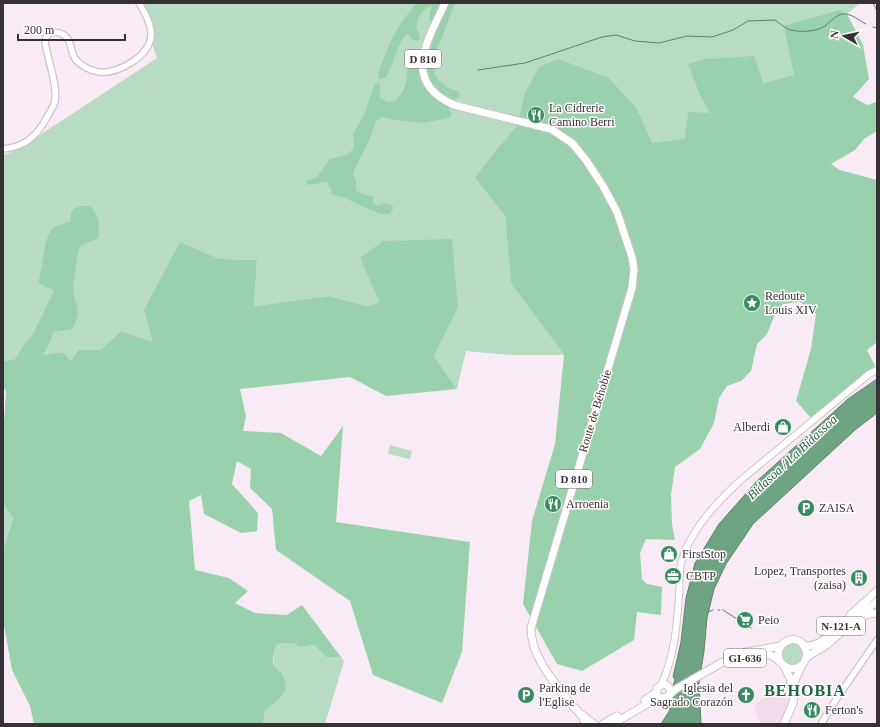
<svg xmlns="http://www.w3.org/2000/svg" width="880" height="727" viewBox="0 0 880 727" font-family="'Times New Roman',serif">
	<rect width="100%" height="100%" fill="#f9ebf6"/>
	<path fill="#f2dded" d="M775,685L790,690L787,708L779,724H760L754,707Z"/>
	<path fill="#b7dcc3" d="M138,3H860L847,14L840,10L794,75L763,83L690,211L475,178L505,216L511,282L564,355H510L466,351L457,389L434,356L458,308L360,258L379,302L367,306L329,296L254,306L257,260L220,259L180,242L153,342L121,331L100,350H78L71,361L63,352L3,361V155L17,150L157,58Z
		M390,445L412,451L410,459L388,454Z
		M3,503L13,517L3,550Z
		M782 654a11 11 0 1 1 22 0a11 11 0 1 1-22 0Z
		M283,643H293L300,647L314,645L326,657H341L344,661L325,724H263L265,710L278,700L280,671L274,666L273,655L277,645Z"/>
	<path fill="#9ad1ad" d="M417,3H455C451,13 448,22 444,32C442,39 437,47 435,54C429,77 441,86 460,92L459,97L453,101L449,110L452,114L449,118L424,123L388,119L382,117L376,121L369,141L354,170L353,175L356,180V190L362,194L373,197V203L378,206L383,203L390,204L394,208L389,214C376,215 361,205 349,200C344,197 339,196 333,195L327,182L306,185L307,181L317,177L330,159L343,156L349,153L354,148L353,134L364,115L375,83L380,84V98L388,102L396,101C403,93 407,85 407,74C408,66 406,65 410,58L416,57L422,69L425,68L435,33C428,24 429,15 432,5C423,9 415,19 417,29C418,33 420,35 420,39L417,41L413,40L409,35L406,34C396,48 394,63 386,78L379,79L378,74C387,47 397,24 417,3Z
		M840,10L847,14L863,45L869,79L853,97L867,105L877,102V131L864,139L855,150L831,164L840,170L877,180V342L867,350L875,366L818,413L810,417L796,401L811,349L816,314L800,302L783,304L775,314L767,334L757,344L751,371L741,381L727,386L719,398L714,423L700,449L675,467L671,495L672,524L675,540L646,539L640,553L642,579L647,584L662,587L661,615L637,612L634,640L582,671L557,664L523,604L532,521L555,444L564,355L511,283L505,216L475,178L493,154L517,126L525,93L539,67L558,59L609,78L637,109L652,143L685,139L688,112L710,113L700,95L688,64L705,59L754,56L763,83L794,75L784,26Z
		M82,206H90C101,217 99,224 98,238L80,246C77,256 76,264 75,274C75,279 73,282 73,287C74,307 84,307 72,329L54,332L45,352L42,355L63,352L71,361L78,350H100L121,331L153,342L144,310L180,242L220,259L257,260L254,306L329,296L367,306L379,302L360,258L383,241L452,239L458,308L434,356L457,389L386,396L350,377L240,389L246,416L243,431L281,433L321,456L343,426L336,522L470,542L462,652L442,703L373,675L350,601L276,550L272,509L250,488L251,469L237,461L232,484L258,513L257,531L241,533L204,514L201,495L189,501L195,570L229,578L248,591L235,603L255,613L287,615L302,605L341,657H326L314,645L300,647L293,643H283L277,645C274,651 272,657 273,663C274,668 279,669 281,673C293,690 279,700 265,710L263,724H34L30,706L12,670L3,620V550L13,518L3,503V438L6,392L3,386V361L15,359L24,345L32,336L53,293V289H50L38,283C42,271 45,236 51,230C56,224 64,225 71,221V212L75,208Z"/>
	<path fill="#6fa482" stroke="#5e826b" d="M877,379V413L855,430L753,524L726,564L714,589L707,618L704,651L699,682L701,724H661L670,710L669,701L675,679L673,677L681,642L686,598L695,563L719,524L757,481L848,399Z"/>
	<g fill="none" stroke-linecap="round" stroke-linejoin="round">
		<path stroke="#5e826b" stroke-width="1" d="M873,3L877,11
			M873,27L877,28
			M478,70L525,63L602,37L616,35L635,41L659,43L687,36L712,37L733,30L748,21L775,20C779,23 784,27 788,29C798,33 816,32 825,26C830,22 837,14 843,14C851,13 860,21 866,24
			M718,610H720
			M723,610L751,628
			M708,612L713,610"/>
		<g stroke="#cfc1cc" stroke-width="8">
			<path id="tertiary" d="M3,149C25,147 37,136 47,117C50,112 54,106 55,101C57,86 51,70 48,56C47,51 45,45 45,41C46,38 47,35 50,33C54,32 58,32 62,34C73,39 69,51 76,60C81,66 91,71 99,72C118,74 148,57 151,37C152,25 145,13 139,3
				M821,724L837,698L877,640"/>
		</g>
		<g stroke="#cfc1cc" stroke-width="8">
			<path id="secondary" d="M661,685C674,658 677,626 679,596C680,585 679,574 681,563C690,530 717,502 741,480L869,374L877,370"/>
		</g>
		<g stroke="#cfc1cc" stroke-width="9">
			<path id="primary" d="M445,3C427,42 401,81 454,105L551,129L572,143L586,160L603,186L617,212L632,257L634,269L632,288L531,628C531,658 555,683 573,706C578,712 584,716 585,724
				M733,662C744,659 758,652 769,655C780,657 783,671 796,668C800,667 804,664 805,660C807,656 807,652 805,648C798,631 772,642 780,661
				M784,666L790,678L792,688
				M645,700L657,692V688L663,684C669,685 672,690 669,696
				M581,714L594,724
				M603,724L617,716
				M613,724L657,698L667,697L676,689L721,663L747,652L781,646
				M784,724L793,703L795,680L802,665"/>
		</g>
		<g stroke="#cfc1cc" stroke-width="9">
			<path id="trunk" d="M850,615L877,591
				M804,646C824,647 837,627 852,617C860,612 869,609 876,602
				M806,658C812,653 819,650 825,646C839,636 858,612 877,613"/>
		</g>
		<use href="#tertiary" stroke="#fff" stroke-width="5.5"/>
		<use href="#secondary" stroke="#fff" stroke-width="6"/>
		<use href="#primary" stroke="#fff" stroke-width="7"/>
		<use href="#trunk" stroke="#fff" stroke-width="7"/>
	</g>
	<defs>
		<g id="restaurant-disc" transform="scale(0.9)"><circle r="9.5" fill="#388b5d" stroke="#fffcfe"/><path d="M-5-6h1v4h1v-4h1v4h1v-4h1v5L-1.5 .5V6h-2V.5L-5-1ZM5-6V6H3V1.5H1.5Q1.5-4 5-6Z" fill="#fff"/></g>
		<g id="sight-disc" transform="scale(0.9)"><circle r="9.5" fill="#388b5d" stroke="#fffcfe"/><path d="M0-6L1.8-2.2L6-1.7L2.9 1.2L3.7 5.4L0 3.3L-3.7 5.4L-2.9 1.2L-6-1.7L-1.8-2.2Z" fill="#fff"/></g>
		<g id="shop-disc" transform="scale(0.9)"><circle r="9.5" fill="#388b5d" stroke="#fffcfe"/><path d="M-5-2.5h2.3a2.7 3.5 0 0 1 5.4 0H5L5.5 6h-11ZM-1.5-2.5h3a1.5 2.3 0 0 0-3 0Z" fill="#fff"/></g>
		<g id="parking-disc" transform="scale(0.9)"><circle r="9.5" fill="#388b5d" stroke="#fffcfe"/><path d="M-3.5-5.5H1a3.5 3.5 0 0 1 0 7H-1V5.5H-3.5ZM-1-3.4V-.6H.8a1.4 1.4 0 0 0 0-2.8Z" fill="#fff"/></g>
		<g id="office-disc" transform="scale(0.9)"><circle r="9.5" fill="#388b5d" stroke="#fffcfe"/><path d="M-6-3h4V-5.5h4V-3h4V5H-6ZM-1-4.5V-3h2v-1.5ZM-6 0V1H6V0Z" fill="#fff"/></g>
		<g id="building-disc" transform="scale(0.9)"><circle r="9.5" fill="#388b5d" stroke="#fffcfe"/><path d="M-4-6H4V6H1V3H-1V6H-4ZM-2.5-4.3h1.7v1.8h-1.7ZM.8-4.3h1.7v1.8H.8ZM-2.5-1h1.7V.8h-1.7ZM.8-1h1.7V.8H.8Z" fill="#fff"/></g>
		<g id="supermarket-disc" transform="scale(0.9)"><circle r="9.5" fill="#388b5d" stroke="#fffcfe"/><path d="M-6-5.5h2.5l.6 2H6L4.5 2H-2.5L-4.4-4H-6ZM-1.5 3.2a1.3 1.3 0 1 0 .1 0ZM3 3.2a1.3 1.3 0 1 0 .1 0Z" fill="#fff"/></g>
		<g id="church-disc" transform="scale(0.9)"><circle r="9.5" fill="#388b5d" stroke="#fffcfe"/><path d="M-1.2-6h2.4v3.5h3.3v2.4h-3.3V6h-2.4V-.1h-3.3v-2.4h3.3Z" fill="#fff"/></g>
	</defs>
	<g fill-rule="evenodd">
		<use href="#restaurant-disc" x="536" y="115"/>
		<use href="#sight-disc" x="752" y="303"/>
		<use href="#shop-disc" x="783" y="427"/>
		<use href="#restaurant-disc" x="553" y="504"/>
		<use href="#parking-disc" x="806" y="508"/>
		<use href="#shop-disc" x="669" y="554"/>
		<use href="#office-disc" x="673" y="576"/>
		<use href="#building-disc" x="859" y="578"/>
		<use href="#supermarket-disc" x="745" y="620"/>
		<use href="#parking-disc" x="526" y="695"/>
		<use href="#church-disc" x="746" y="695"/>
		<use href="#restaurant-disc" x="812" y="710"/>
	</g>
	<g text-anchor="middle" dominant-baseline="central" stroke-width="3" stroke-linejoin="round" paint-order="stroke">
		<g fill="#fffcfe" stroke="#726e71" stroke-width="1">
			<rect x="405" y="50" width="36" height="18" rx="3"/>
			<rect x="556" y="470" width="36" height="18" rx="3"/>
			<rect x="817" y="617" width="48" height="18" rx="3"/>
			<rect x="724" y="649" width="42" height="18" rx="3"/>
		</g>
		<g font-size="11" font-weight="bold" fill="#363135">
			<text x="423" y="59">D 810</text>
			<text x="574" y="479">D 810</text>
			<text x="841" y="626">N-121-A</text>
			<text x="745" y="658">GI-636</text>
		</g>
		<g font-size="12" fill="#363135" stroke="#fffcfe" text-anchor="start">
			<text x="549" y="108">La Cidrerie<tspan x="549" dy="14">Camino Berri</tspan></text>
			<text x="765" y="296">Redoute<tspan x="765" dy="14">Louis XIV</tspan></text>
			<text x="770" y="427" text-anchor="end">Alberdi</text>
			<text x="566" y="504">Arroenia</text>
			<text x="819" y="508">ZAISA</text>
			<text x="682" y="554">FirstStop</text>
			<text x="846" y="571" text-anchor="end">Lopez, Transportes<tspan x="846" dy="14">(zaisa)</tspan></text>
			<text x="686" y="576">CBTP</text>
			<text x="758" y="620">Peio</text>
			<text x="539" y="688">Parking de<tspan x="539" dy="14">l'Eglise</tspan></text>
			<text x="733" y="688" text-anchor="end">Iglesia del<tspan x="733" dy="14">Sagrado Corazón</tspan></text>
			<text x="825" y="710">Ferton's</text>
		</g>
		<g font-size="12" fill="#363135" stroke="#fffcfe">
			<text transform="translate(595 411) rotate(-73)">Route de Béhobie</text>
		</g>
		<g font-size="13" font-style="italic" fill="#205e3c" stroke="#fffcfe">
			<text transform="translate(792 457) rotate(-43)">Bidasoa / La Bidassoa</text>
		</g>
		<g font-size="16" font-weight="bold" letter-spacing="1" fill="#18673f" stroke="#fffcfe">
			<text x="805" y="690">BEHOBIA</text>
		</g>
	</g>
	<rect width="880" height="727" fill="none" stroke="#363135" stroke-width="8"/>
	<g transform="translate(844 36) rotate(279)" stroke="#fffcfe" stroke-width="3" paint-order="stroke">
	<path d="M0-3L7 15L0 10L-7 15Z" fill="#363135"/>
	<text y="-6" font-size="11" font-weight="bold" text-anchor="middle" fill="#363135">N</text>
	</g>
	<path d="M18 34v6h107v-6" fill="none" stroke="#363135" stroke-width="2"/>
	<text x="24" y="34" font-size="12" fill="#363135" stroke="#fffcfe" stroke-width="3" paint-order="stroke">200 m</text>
</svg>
